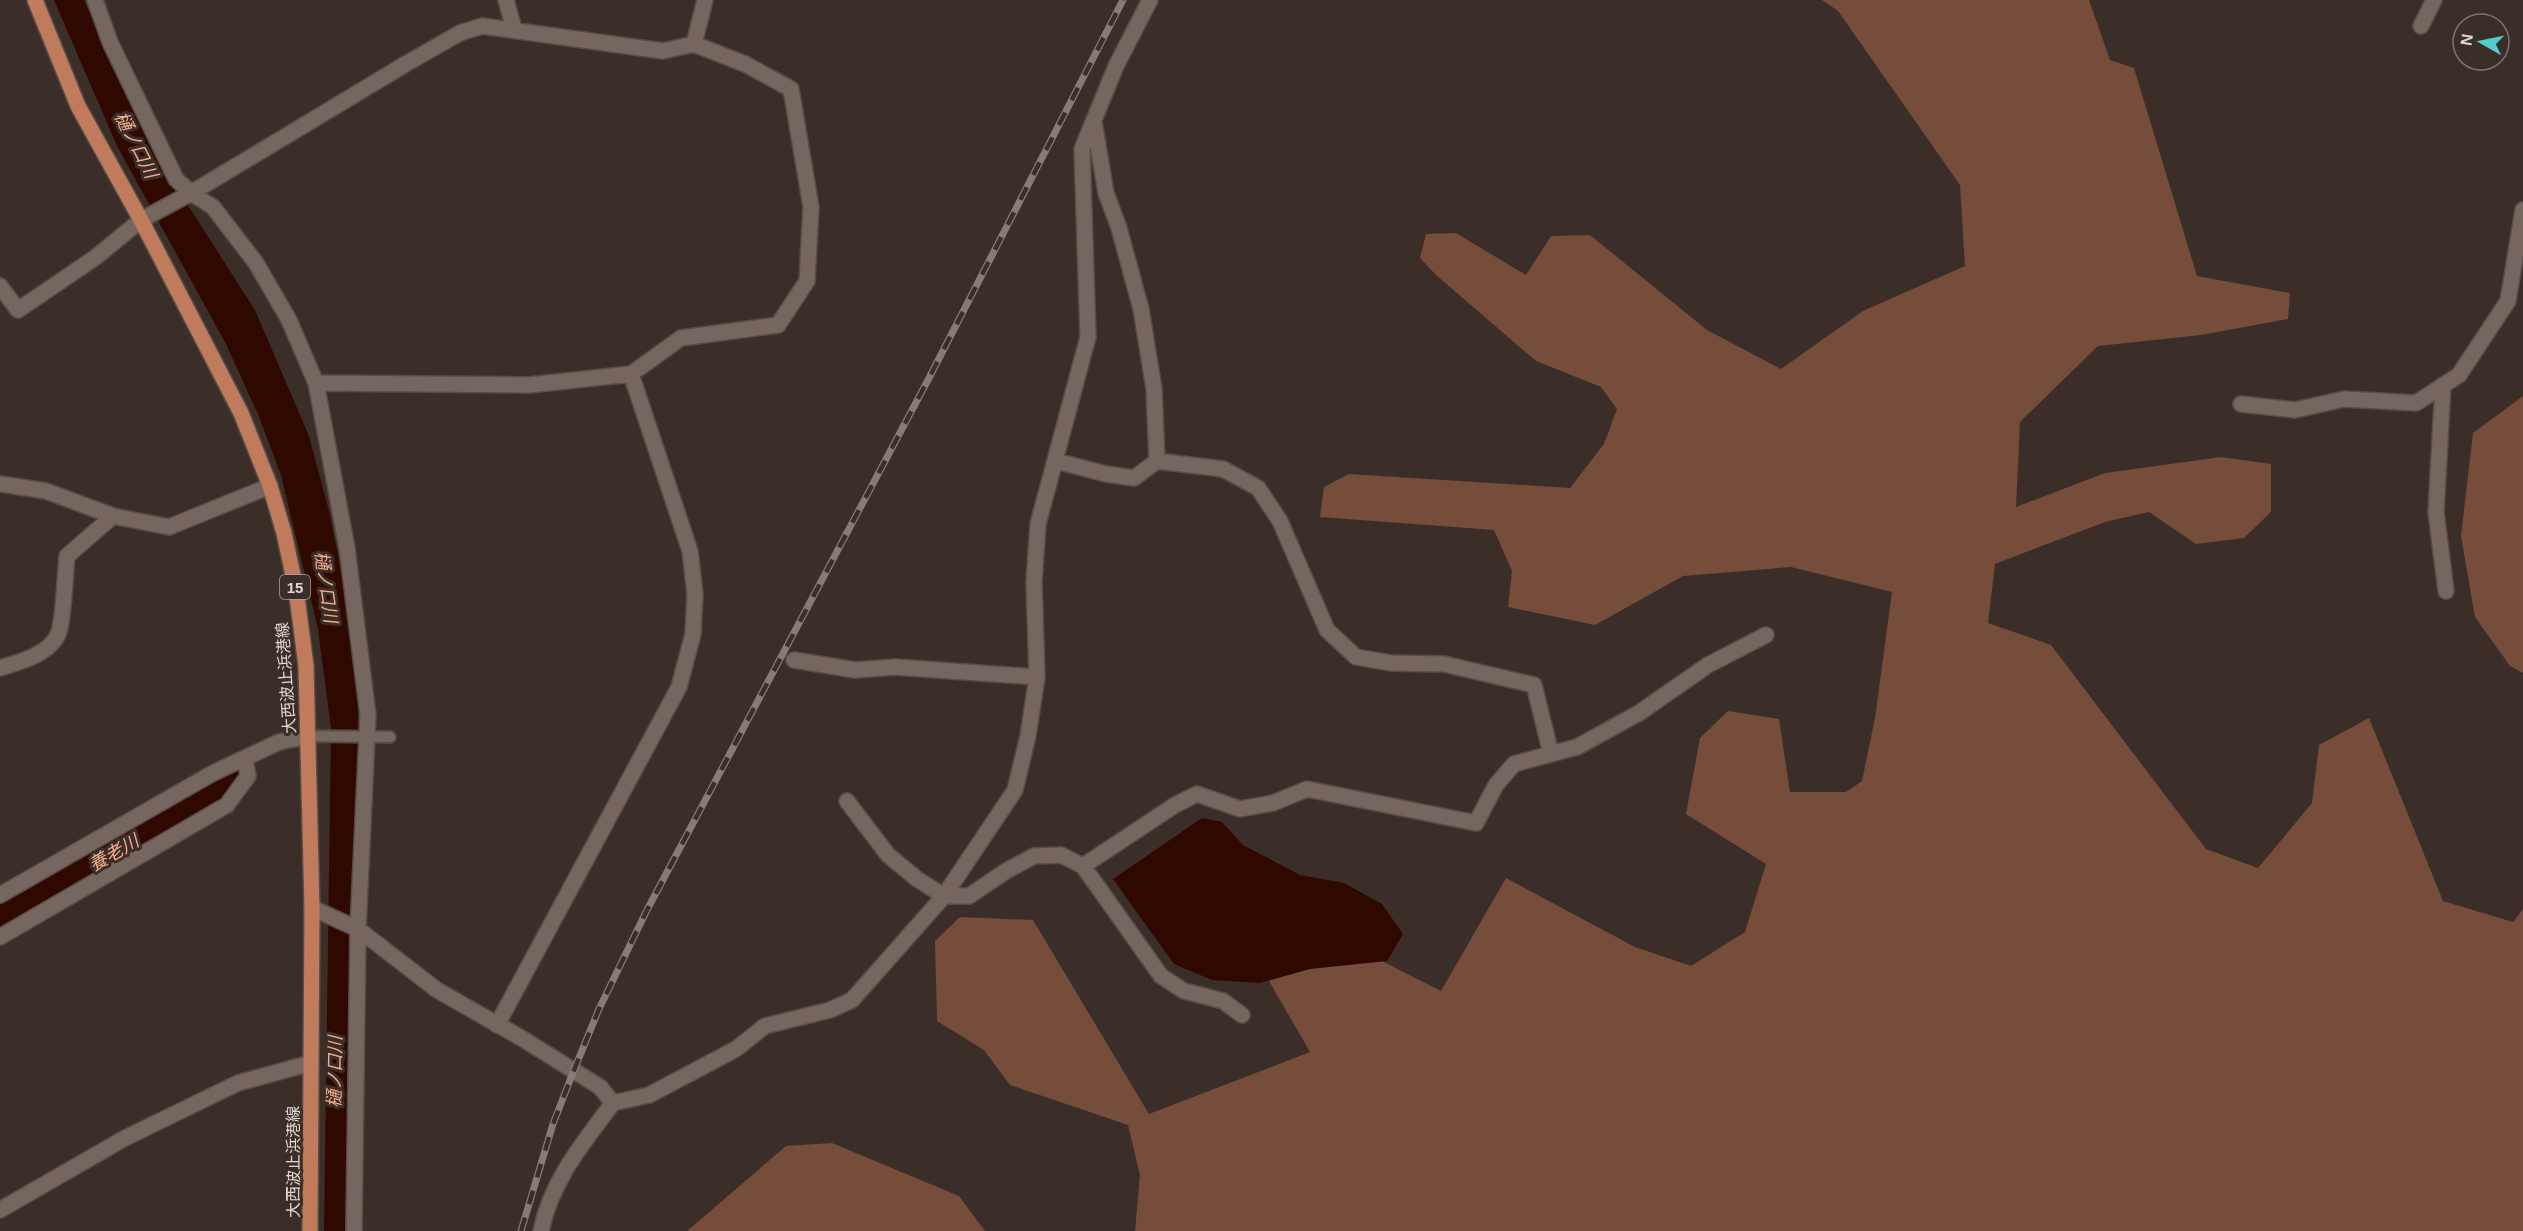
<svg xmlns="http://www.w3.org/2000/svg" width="2523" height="1231" viewBox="0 0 2523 1231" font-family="Helvetica,'Noto Sans JP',sans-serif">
	<rect width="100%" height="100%" fill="#3b2e28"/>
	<path fill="#764c3a" d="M1822,0H2089L2110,60L2134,68L2197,276L2290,293L2288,319L2201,335L2098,346L2020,422L2016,507L2105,473L2221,457L2271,464V512L2244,538L2196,544L2149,512L2105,522L1995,564L1988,623L2051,645L2206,849L2258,868L2312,803L2319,745L2369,718L2443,901L2513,922L2523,909V1231H1135L1140,1175L1128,1125L1010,1085L984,1050L937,1021L935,941L960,917L1033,920L1149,1114L1310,1052L1265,974L1368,954L1441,991L1506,878L1635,947L1691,966L1745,932L1766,864L1686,814L1700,738L1728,711L1779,719L1790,792H1846L1862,781L1875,718L1892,592L1791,567L1683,576L1595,625L1508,607L1512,571L1494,530L1320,517L1324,487L1349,474L1570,488L1604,444L1617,409L1601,387L1536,361L1436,275L1420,258L1426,234L1456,233L1526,275L1551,236L1590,235L1707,330L1781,369L1863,311L1965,266L1960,185L1838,11Z
		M2523,396V673L2510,666L2475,617L2461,536L2473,433Z
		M832,1143L959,1196L985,1231H687L786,1146Z"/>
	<path fill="#2f0900" d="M54,0H84L138,120L173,182L255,310L309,436L329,511L354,633L358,674V774L350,939L345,1231H324L331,728L318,629L281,475L258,414L226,344L117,146Z
		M1202,818L1222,822L1243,845L1300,875L1344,883L1382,904L1403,934L1387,961L1310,969L1260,983L1212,980L1174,964L1113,879Z"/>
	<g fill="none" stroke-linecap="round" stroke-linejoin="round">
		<path stroke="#2f0900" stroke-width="39" d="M0,920L228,786"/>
		<g stroke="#574c47" stroke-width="14">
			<path id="lane" d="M309,736L390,737"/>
		</g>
		<g stroke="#574c47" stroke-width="18">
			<path id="street" d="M95,0L110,42L176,179L191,193L213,207L256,263L289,320L316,383L347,548L368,715L358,929L354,1231
				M506,0L514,29
				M2421,26L2434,0
				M694,44L705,0
				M1094,122L1106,193L1119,228L1141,309L1154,389L1157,461L1223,469L1258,488L1280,521L1327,630L1356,657L1391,663L1444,664L1534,685L1551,754
				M0,286L18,310L96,257L141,220L191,193L409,62L460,33L482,26L663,51L694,44L745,64L791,89L811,207L807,281L778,325L681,338L631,374L529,385L316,383
				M2443,385L2436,512L2446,591
				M2241,404L2295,410L2344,399L2416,403L2459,375L2508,301L2523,210
				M1056,461L1106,474L1134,478L1157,461
				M0,484L46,491L113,516L169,527L270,486
				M794,660L855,670L895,667L1037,677
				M0,668C20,662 51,654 59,632C64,615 65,575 67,556L113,516
				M847,801L888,855L917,879L944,896H969L1006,871L1034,856L1061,855L1083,866L1161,976L1184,991L1223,1001L1242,1015
				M1083,866L1175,805L1197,794L1240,809L1273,803L1307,789L1476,823L1496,785L1514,764L1577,747L1639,713L1708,665L1766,635
				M312,908L358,929L437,990L523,1039L600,1087L613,1103
				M0,937L227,805L248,776L245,759
				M497,1025L679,687L693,634L695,594L690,551L631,374
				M0,1210L125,1138L238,1083L311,1063
				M541,1231C551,1181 583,1143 613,1103L649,1095L736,1049L765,1026L830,1010L852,1000L944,896L1015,790L1028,736L1037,677L1034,582L1038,524L1088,337L1082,149L1116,66L1150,0"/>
		</g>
		<g stroke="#574c47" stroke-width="18">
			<path id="secondary" d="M0,895L213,773L279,742L309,736"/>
		</g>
		<g stroke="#574c47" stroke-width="18">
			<path id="primary" d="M35,0L78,106L141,220L241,413L270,486L284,533L296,589L306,666L312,908L310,1231"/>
		</g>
		<use href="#lane" stroke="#766660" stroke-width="10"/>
		<use href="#street" stroke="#766660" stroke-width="15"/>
		<use href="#secondary" stroke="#766660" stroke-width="15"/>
		<use href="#primary" stroke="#bf7b5c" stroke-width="15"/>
		<g stroke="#867b76" stroke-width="7">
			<path id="rail" d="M521,1231L553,1124L574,1070L599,1009L647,910L929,378L1123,0"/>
		</g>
		<use href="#rail" stroke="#3b2e28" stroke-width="4.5" stroke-dasharray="14" stroke-linecap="butt"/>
	</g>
	<g text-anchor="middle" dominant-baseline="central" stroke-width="6" stroke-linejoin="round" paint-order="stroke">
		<rect fill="#3b2e28" stroke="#aea4a0" stroke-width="1.5" x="280" y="575" width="30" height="24" rx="4.5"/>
		<g font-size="15" font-weight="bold" fill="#e0d7d3">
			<text x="295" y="587">15</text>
		</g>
		<g font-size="16" fill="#e0d7d3" stroke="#3b2e28">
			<text transform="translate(286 678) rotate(-94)">大西波止浜港線</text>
			<text transform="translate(293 1162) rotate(-90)">大西波止浜港線</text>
		</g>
		<g font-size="18" font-style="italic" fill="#f7ae8d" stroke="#3b2e28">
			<text transform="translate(136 145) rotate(63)">樋ノ口川</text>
			<text transform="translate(326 587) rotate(82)">樋ノ口川</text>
			<text transform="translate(114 853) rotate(-30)">養老川</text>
			<text transform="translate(335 1072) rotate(-89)">樋ノ口川</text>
		</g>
	</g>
	<g transform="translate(2481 42) rotate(279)"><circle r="28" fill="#3b2e28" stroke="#7d726c" stroke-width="1.5"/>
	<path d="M0-4.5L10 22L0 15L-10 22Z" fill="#52cdcc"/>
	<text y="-9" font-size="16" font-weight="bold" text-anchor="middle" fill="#e0d7d3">N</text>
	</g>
</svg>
